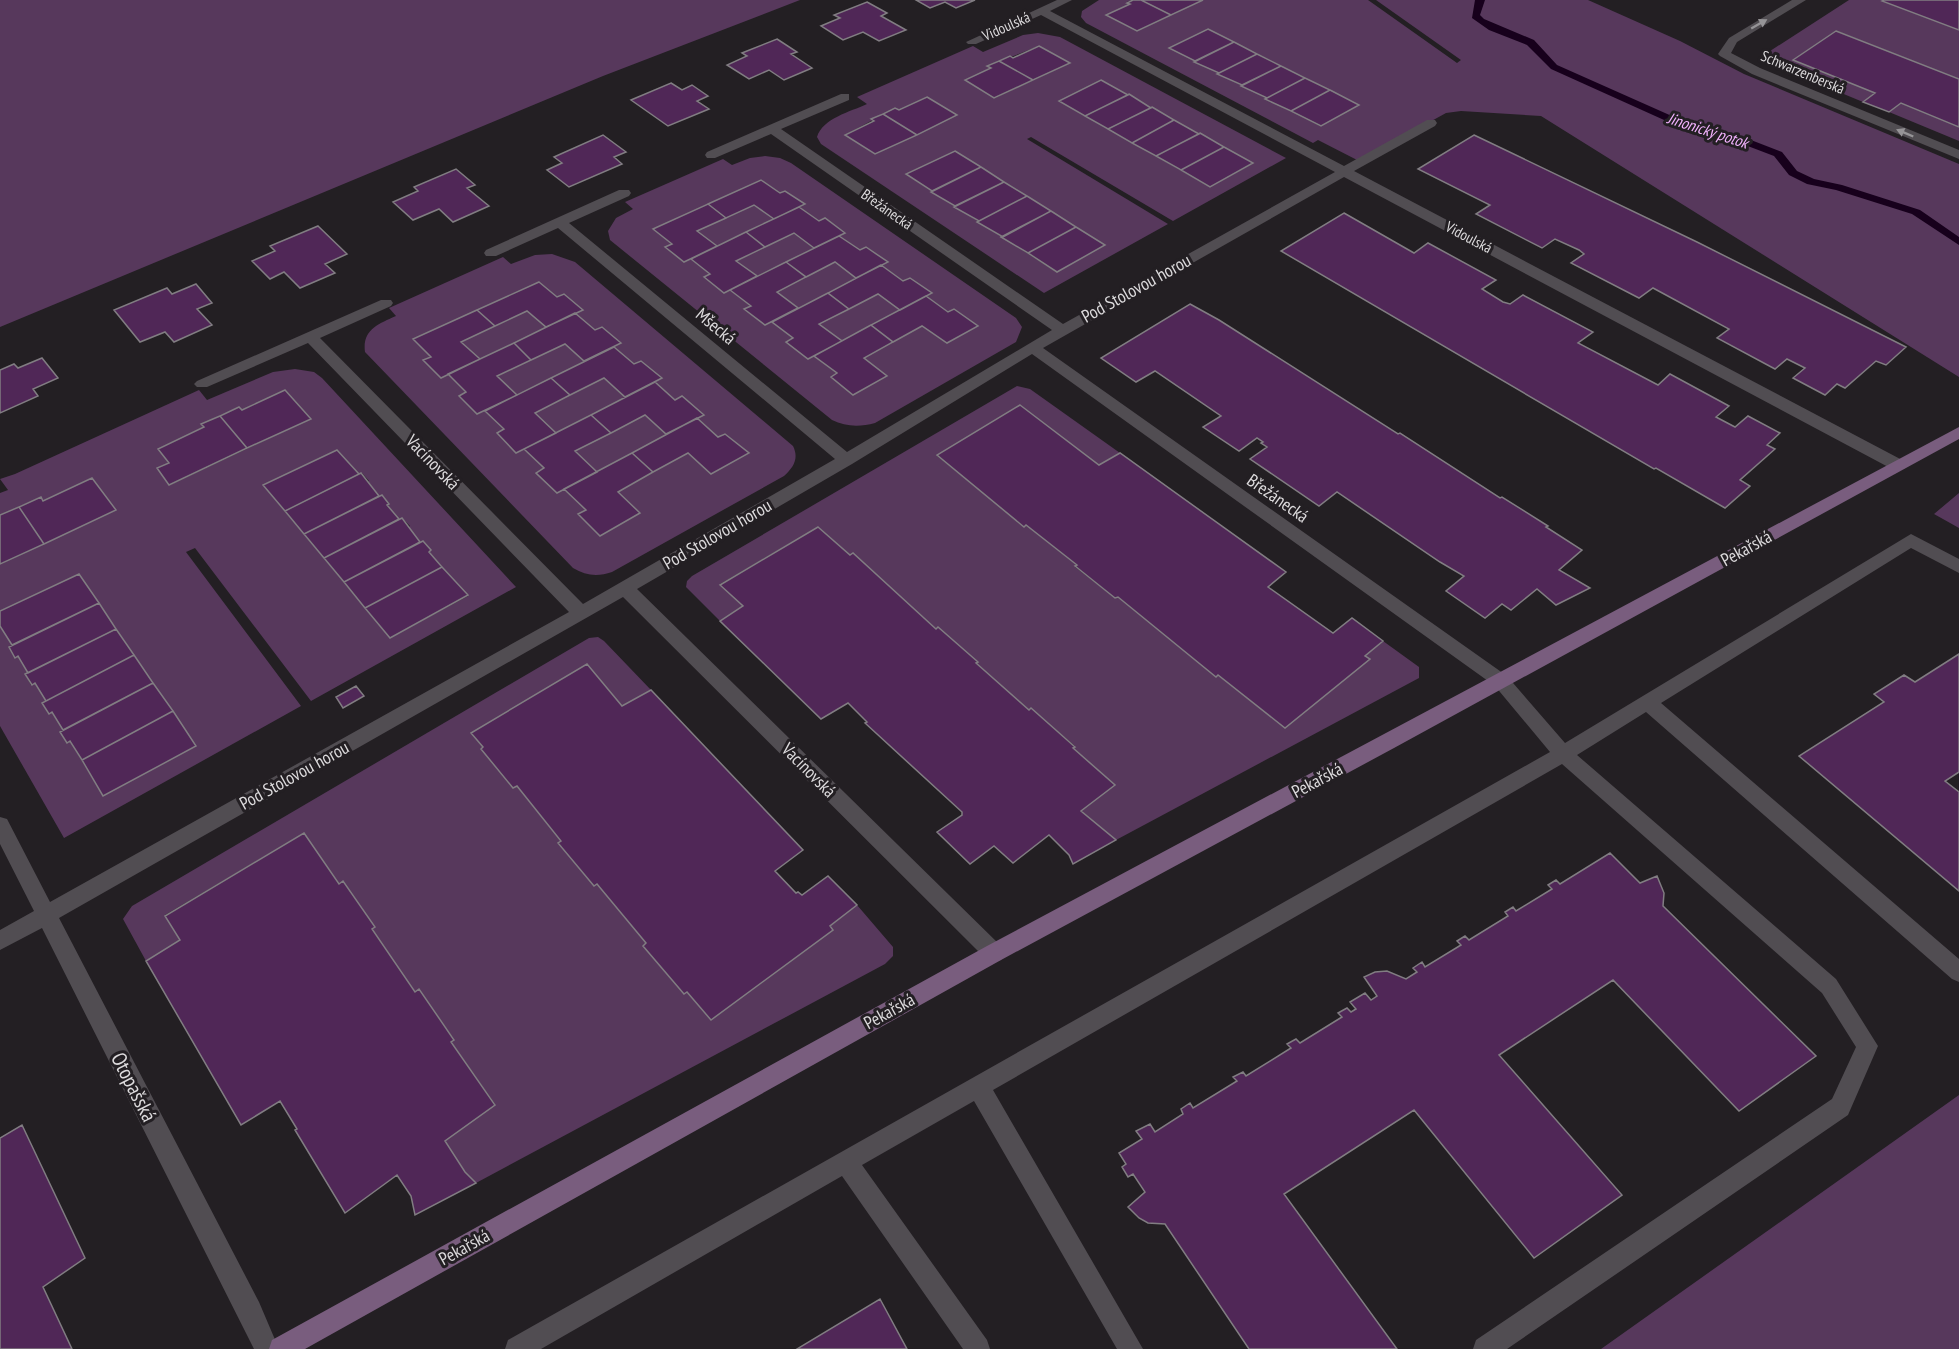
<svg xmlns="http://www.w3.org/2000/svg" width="1959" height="1349" viewBox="0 0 1959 1349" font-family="'PT Sans Narrow',sans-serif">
	<rect width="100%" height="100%" fill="#231f23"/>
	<path fill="#57385c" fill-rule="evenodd" d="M0,0H800L603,76L0,327Z
		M1099,0H1133L1127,2L1130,4L1107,15L1137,31L1203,0H1368L1457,63L1461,60L1376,0H1588L1680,41L1744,74L1959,164V377L1541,116L1461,111L1446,113L1359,161L1318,140L1313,143L1086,23L1081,17L1082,11ZM1208,29L1359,105L1320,126L1170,48Z
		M1849,0H1884L1959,30V79L1837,31L1794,60L1875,93L1863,102L1774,65L1766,59L1767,53Z
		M1038,33L1060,37L1286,158L1173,221L1031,137L1027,139L1168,224L1044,293L821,144L817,137C823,118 850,112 867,104L857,97L973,46L983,52L1023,35ZM1039,46L1070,63L995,98L965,80L991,68L988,66ZM1101,80L1252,164L1210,187L1059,101ZM927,98L956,115L875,154L845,135L895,108L899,110ZM955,151L1105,245L1056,272L907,175Z
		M1901,103L1959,127V141L1889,112Z
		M765,156L780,158L791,163L1016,318L1022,327L1016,342L875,423C860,427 846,427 832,420L610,240L608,231L616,218L633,209L625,202L723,159L732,165L750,158Z
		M552,254L575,262L793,446C799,458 794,467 784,476L612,572C598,577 586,576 573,568L365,352C362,330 378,324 396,316L389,308L503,257L511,264L535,255Z
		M295,369L314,372L322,378L516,587L311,701L195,548L186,552L301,706L64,838L0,726V626L12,645L9,647L15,657L18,656L28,673L25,674L31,685L35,683L46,701L43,703L48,713L52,712L63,730L60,732L67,743L70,741L103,796L195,746L79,574L0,611V564L115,510L92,478L43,501L41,497L0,515V493L8,490L0,479L15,474L199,390L207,400L273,372ZM285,390L310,419L170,485L157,468L169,463L158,449L204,427L202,424L239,407L242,410ZM337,450L359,474L362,473L369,481L367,483L379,496L382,495L389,503L387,505L399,519L402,518L410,526L408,528L420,542L423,541L431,550L429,552L468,596L390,638L263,485Z
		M1017,386L1030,389L1120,453L1099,465L1020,406L937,456L1024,526L1026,525L1077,565L1075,567L1115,598L1118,597L1216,676L1218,675L1285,728L1369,660L1365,656L1383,641L1419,667V678L1116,840L1081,811L1114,784L1073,748L1075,746L1031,709L1029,710L976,663L977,662L938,628L936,629L853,554L850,555L818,527L720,584L743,606L720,621L686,587L687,581L692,576Z
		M1959,493V528L1934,514Z
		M598,637L604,641L651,690L622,706L587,664L472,733L483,747L481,749L513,788L517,786L561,841L558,843L597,884L646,943L643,946L684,994L687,992L711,1020L833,930L830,926L857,905L893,947V956L885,964L476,1183L465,1172L445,1141L495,1104L451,1042L454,1039L419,990L415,992L372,929L375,927L342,882L339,884L304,833L165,915L180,940L146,961L123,919L132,906L589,638Z
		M1959,1095V1349H1601Z"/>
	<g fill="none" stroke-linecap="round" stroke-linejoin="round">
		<path fill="#17001c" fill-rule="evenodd" d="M1475,0H1485L1480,15L1484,19L1534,40L1557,65L1692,125L1715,132L1738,135L1782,152L1797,171L1814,179L1842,185L1920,210L1959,237V245L1912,214L1836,190L1807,184L1789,175L1774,156L1732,140L1714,138L1684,129L1551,69L1527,45L1489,30L1472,18Z"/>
	</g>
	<path fill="#502757" stroke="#817d82" stroke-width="1.5" d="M916,0H975L956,8L945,2L930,8Z
		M1133,0H1141L1171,15L1137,31L1106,15L1130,4L1127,3Z
		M1141,0H1203L1171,15Z
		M1884,0H1959V30L1882,1Z
		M867,2L887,13L881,16L906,30L879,41L863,32L843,40L821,26L840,18L834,15Z
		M1208,29L1234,42L1195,61L1169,48Z
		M1836,31L1959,79V127L1901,103L1889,112L1863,102L1875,93L1793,60Z
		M777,39L797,52L791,54L812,68L784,80L769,70L749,79L727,65L747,56L742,53Z
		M1234,42L1257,54L1219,73L1194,62Z
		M1039,46L1070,63L1033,80L999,61L1010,56L1013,58Z
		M1257,54L1281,66L1242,85L1217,74Z
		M999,61L1033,80L994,98L965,80L991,68L987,66Z
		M1281,66L1305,78L1267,98L1241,86Z
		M1305,78L1330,90L1291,111L1265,99Z
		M1101,80L1128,95L1085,116L1059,101Z
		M671,83L682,90L692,85L708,96L697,101L709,109L668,126L631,100Z
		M1330,90L1359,105L1321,126L1291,111Z
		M1129,94L1151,108L1108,129L1085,116Z
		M927,97L957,115L917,135L883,114L895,108L899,110Z
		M1152,107L1174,120L1132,143L1108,129Z
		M883,114L917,135L875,154L845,135L874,121L871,119Z
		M1174,120L1199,134L1156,156L1132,143Z
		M1200,133L1224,147L1181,170L1156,156Z
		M603,135L626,152L614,157L622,164L569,187L547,170L562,163L554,157Z
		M1474,135L1697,242L1906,347L1886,365L1876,361L1845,388L1837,384L1825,395L1793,378L1805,368L1787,359L1775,369L1717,338L1729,329L1653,288L1639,298L1571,263L1584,254L1579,250L1555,239L1542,248L1476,214L1490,205L1418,169Z
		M1224,147L1253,163L1210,187L1181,170Z
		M955,151L981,167L932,191L906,174Z
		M981,167L1004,182L955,206L931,192Z
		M456,169L475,185L467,188L489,206L453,222L439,209L413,220L393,202L418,191L414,187Z
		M761,180L780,193L785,191L805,204L774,219L754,205L726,218L708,204Z
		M1004,182L1027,196L979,221L954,207Z
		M1027,196L1051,211L1003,237L977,222Z
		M708,204L726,218L697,231L717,246L684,262L665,247L672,244L653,229Z
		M799,207L819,221L825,218L845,233L814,248L794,233L765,247L746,232Z
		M1051,211L1076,227L1028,253L1001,237Z
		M1344,213L1414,253L1428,243L1496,280L1482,289L1503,302L1510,304L1523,295L1593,332L1578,343L1658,385L1670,374L1729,406L1716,417L1735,427L1748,416L1780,433L1767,445L1775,449L1740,480L1750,486L1725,508L1656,468L1654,469L1281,251Z
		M318,226L347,254L325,264L335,273L300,288L284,272L270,279L252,261L275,251L270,246Z
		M1076,227L1105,245L1057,272L1028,253Z
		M746,232L765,247L736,261L757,276L724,293L704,277L710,274L691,259Z
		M839,236L860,250L866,247L888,262L856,278L835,262L806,277L786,262Z
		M786,262L806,277L777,292L798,308L765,325L744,309L751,306L730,290Z
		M881,265L903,281L910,278L932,293L900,310L878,294L849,309L828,293Z
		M539,282L557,297L564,294L583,310L546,327L527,311L495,326L477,310Z
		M196,284L212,303L197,309L212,325L174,342L165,332L140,342L114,310L167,288L172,294Z
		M828,293L849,309L819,324L842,341L808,359L786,342L793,338L772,322Z
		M926,296L948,312L954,309L978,326L947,343L922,326L893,342L871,325Z
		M1190,304L1219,320L1398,434L1400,433L1500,498L1502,497L1548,526L1546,527L1582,550L1559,570L1590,588L1556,605L1537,589L1511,610L1502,604L1485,618L1446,591L1464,576L1440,562L1337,492L1319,506L1250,459L1267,447L1261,443L1263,442L1257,438L1239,451L1203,427L1221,416L1155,371L1136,382L1101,358Z
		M477,310L495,326L461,342L480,359L441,378L423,360L431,357L413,339Z
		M575,313L595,330L602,327L621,343L584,361L565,344L531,360L514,343Z
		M871,325L893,342L864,358L887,376L853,395L831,377L837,373L814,356Z
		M514,343L531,360L497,376L517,395L477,414L459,396L466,392L448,374Z
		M614,347L634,364L641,361L662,378L625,397L604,378L570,395L551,378Z
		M42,358L58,378L33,389L38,396L0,413V370L14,364L18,368Z
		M551,378L570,395L535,413L556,433L516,453L497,433L504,429L485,411Z
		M655,382L675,400L682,396L704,415L666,434L645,415L611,433L591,415Z
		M285,390L311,419L247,448L220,416L239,407L242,410Z
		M1020,405L1099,465L1120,453L1286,572L1268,587L1333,633L1352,618L1383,641L1365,656L1370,659L1285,728L1218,675L1216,677L1118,597L1115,598L1075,566L1077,565L1026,525L1024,527L937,455Z
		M591,415L611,433L575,451L597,472L557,493L536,473L544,468L524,449Z
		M220,416L247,448L169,485L157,468L169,463L158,449L204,427L201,424Z
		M697,418L718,437L725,434L749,453L711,474L688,453L653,472L632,453Z
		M337,450L359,474L285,511L263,485Z
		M632,453L653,472L618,492L640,513L600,536L578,514L586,510L564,489Z
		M361,473L379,496L304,534L285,511Z
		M92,478L116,510L44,544L19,507L41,497L43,501Z
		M382,495L389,504L387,505L399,519L324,558L304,534Z
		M19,507L44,544L0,564V515Z
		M402,518L420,542L344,582L324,558Z
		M818,527L850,555L853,553L936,629L938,627L978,662L976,663L1029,710L1031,708L1075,747L1073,748L1115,785L1081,811L1116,840L1073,864L1069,855L1049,835L1013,863L994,846L970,864L937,832L962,815V812L865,723L867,722L848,703L821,719L720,621L743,606L720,585Z
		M423,541L431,550L429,552L442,567L365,608L344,582Z
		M442,567L468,595L390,638L365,608Z
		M79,574L99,603L12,645L0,626V611Z
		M99,603L116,629L28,673L18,656L15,658L9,647Z
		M116,629L134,655L46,701L35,683L32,685L25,674Z
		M1959,654V772L1945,781L1959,792V891L1799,756L1884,702L1874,694L1904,675L1915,682Z
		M134,655L153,683L63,730L52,712L49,714L42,703Z
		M587,664L622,706L651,690L803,850L775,871L796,893L798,892L802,895L828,876L857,905L830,926L833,930L711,1020L687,992L684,994L643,946L646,943L597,884L594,886L558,843L561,841L517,786L513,788L481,749L483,747L471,733Z
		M153,683L173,711L82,760L70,741L67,743L60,732Z
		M356,686L364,696L343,708L336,697Z
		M173,711L196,746L103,796L82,760Z
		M304,833L339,884L343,881L375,927L372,929L415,992L419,989L454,1040L451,1042L495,1105L445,1141L465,1172L476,1183L415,1215L411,1196L397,1175L345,1213L295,1130L297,1129L280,1101L241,1125L146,961L180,940L165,916Z
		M1610,853L1640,883L1657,876L1664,893L1663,906L1816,1056L1739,1111L1613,980L1499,1055L1622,1195L1534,1258L1414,1110L1284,1194L1397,1349H1249L1165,1224L1148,1223L1139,1218L1128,1207L1145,1192L1133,1174L1128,1177L1122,1167L1126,1164L1119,1153L1142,1139L1136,1131L1150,1124L1155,1132L1183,1114L1181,1109L1190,1103L1193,1108L1237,1081L1233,1077L1243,1072L1246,1076L1291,1048L1287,1044L1296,1039L1300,1043L1342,1017L1338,1013L1347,1008L1351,1012L1356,1009L1350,1002L1365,993L1371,1000L1377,996L1364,977L1375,972L1387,971L1406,979L1417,972L1413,968L1422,962L1425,967L1461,945L1457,941L1465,936L1469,940L1508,916L1505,912L1513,907L1516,911L1552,889L1548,885L1556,880L1560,884Z
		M22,1125L85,1258L43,1287L72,1349H0V1138Z
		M880,1299L907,1349H797Z"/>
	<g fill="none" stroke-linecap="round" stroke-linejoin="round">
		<path fill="#514d52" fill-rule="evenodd" d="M1911,534L1959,559V573L1911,548L1661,703L1959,959V982L1952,979L1646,712L1577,755L1836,979L1878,1046L1848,1115L1507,1349H1473L1476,1340L1832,1099L1856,1047L1822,993L1562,764L993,1090L1143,1349H1117L974,1101L862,1165L987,1340L990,1349H963L842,1176L541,1349H505L508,1340L1550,752L1495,686L1492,681L1495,676L1501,674L1507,676L1565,743Z"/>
		<path fill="#514d52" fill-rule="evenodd" d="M1057,0H1072L1050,11L1344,166L1427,120H1435L1437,123L1435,126L1354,171L1904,461L1906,465L1904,469H1892L1344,177L1043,348L1507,676L1510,681L1507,686L1501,688L1495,686L1032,354L852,464L637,589L1001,946L1004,953L1001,960L994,962L987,960L623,597L59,918L259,1302L279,1349H254L42,928L0,950V930L34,911L0,844V817L7,819L50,902L569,612L308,343L207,387H197L194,384L197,381L381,300H391L393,303L391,306L320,338L583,604L835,459L558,228L496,256H486L484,253L486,250L619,190H629L631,193L629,196L569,223L847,452L1052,330L771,134L715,158H707L705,155L707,152L841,94H849V100L781,129L1063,324L1335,172L1041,15L976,44H968L966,42Z
			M1792,0H1806L1737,42L1731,53L1760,68L1959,150V159L1752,74L1720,56L1718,54L1729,38Z"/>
		<path fill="#795d7e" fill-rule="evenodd" d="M1959,427V439L1394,748L1001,960L305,1349H269L272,1340L987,946Z"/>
	</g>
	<defs><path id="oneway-solid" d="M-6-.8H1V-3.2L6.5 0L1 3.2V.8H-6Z" transform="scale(1.5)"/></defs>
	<g fill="#969497">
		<use href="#oneway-solid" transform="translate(1759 24) rotate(-30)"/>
		<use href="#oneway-solid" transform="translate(1905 133) rotate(-157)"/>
	</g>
	<g text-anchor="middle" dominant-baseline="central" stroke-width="6" stroke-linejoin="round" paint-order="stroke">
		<g font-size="15" fill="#dcdadc" stroke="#231f23">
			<text transform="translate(1006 26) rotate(-24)">Vidoulská</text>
			<text transform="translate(1803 72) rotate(23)">Schwarzenberská</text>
			<text transform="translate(887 209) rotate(35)">Břežánecká</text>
			<text transform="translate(1469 237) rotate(28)">Vidoulská</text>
		</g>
		<g font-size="16" font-style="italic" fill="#f3b2fe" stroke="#231f23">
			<text transform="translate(1708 130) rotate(18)">Jinonický potok</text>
		</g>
		<g font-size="18" fill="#dcdadc" stroke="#231f23">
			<text transform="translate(1136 288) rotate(-29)">Pod Stolovou horou</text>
			<text transform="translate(716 326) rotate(40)">Mšecká</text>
			<text transform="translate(433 462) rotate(46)">Vacínovská</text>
			<text transform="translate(1278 498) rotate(35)">Břežánecká</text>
			<text transform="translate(717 534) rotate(-30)">Pod Stolovou horou</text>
			<text transform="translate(1746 548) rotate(-29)">Pekařská</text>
			<text transform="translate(809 770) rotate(45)">Vacínovská</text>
			<text transform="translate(294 775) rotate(-29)">Pod Stolovou horou</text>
			<text transform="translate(1317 780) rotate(-28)">Pekařská</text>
			<text transform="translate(889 1011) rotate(-29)">Pekařská</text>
			<text transform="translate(464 1247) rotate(-29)">Pekařská</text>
		</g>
		<g font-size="21" fill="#dcdadc" stroke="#231f23">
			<text transform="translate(134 1087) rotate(63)">Otopašská</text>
		</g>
	</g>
</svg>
